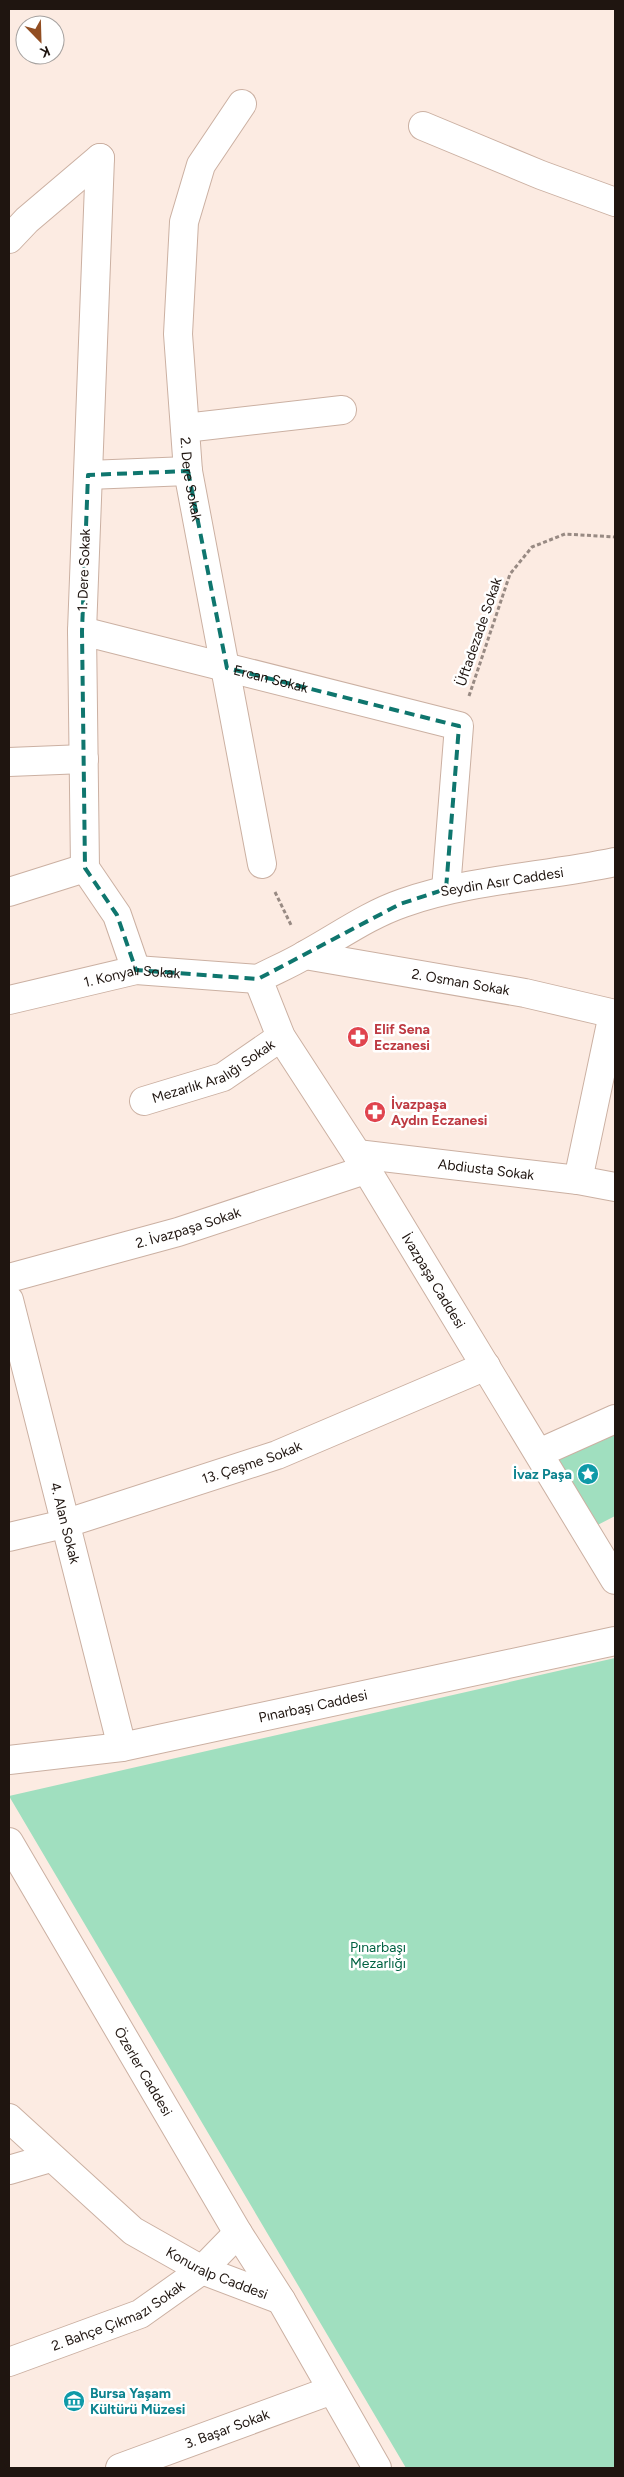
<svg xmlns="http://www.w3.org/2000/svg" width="624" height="2477" viewBox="0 0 624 2477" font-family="Figtree,sans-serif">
	<rect width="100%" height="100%" fill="#fcebe2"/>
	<path fill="#a0dfbf" d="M615,1419V1516L586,1531L539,1453Z
		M615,1658V2468H406L9,1796Z"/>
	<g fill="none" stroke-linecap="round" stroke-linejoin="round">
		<g stroke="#cbb0a2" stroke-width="30">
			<g id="minor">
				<path id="s1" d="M242,104L201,165L184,222L178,334L188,471L262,864"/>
				<path d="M423,126L541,175L615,202"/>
				<path d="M100,158L82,631L85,868L117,915L136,970"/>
				<path d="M9,239L27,220L100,158"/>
				<path d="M185,428L342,410"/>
				<path d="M88,475L188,471"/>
				<path id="s2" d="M82,631L459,726L446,889"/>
				<path d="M9,762L84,759"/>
				<path d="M9,892L85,868"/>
				<path id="s3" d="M305,955L525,993L615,1014"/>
				<path id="s4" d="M9,1000L136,970L258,979"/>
				<path id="s5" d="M144,1101L223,1077L281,1037"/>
				<path id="s6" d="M357,1154L578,1180L615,1187"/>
				<path d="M578,1180L613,1014"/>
				<path id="s7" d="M9,1278L178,1232L365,1170"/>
				<path id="s8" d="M9,1300L122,1747"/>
				<path d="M539,1453L615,1419"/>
				<path id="s9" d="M9,1537L64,1524L277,1455L486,1366"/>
				<path id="s10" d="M9,2118L133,2231L202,2270L281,2300"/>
				<path d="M9,2170L50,2158"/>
				<path id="s11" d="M9,2362L140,2314L202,2270L238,2233"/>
				<path id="s12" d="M120,2468L332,2390"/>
			</g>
		</g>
		<g stroke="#cbb0a2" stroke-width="30">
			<g id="secondary">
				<path id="s13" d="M615,862C545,877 471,879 403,903C368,915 338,937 305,955C290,964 273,971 258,979L281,1037L357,1154L615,1580"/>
				<path id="s14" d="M9,1760L122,1747L615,1641"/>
				<path id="s15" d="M9,1842L238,2233L281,2300L377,2468"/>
			</g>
		</g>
		<path stroke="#988a83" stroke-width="3" stroke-dasharray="4 2.5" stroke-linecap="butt" d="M469,696L510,574L532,547L565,534L615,537
			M275,892L292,927"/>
		<use href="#minor" stroke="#fff" stroke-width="28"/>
		<use href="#secondary" stroke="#fff" stroke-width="28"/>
	</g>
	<path fill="none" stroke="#0f766e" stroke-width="4" stroke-dasharray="10 6" stroke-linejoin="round" d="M188,471L227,668L459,726L446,889L400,904L258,979L136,970L117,915L85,868L82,631L88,475Z"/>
	<defs>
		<g id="pharmacy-disc" transform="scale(1.125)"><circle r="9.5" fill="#e0444e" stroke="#fff"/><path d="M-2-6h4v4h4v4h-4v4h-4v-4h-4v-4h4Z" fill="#fff"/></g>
		<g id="sight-disc" transform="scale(1.125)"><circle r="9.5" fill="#0f9aa8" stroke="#fff"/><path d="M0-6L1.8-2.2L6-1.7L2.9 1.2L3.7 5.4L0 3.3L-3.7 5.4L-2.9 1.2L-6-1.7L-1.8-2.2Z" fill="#fff"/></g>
		<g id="museum-disc" transform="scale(1.125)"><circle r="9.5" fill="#0f9aa8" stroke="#fff"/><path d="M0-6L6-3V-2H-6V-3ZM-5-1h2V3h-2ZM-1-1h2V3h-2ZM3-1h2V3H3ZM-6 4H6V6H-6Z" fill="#fff"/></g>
	</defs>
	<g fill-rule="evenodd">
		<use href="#pharmacy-disc" x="358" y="1037"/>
		<use href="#pharmacy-disc" x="375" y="1112"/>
		<use href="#sight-disc" x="588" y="1474"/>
		<use href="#museum-disc" x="74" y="2401"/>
	</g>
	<g text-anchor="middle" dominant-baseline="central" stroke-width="5" stroke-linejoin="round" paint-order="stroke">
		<g font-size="14" fill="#1f1510" stroke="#fff">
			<text stroke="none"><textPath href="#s1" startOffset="391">2. Dere Sokak</textPath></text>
			<text transform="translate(84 570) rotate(-88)">1. Dere Sokak</text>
			<text transform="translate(479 632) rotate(-71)">Üftadezade Sokak</text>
			<text stroke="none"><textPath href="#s2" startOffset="195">Ercan Sokak</textPath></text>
			<text transform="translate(502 882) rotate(-9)">Seydin Asır Caddesi</text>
			<text stroke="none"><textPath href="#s4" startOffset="126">1. Konyalı Sokak</textPath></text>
			<text stroke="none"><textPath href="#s3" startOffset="158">2. Osman Sokak</textPath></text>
			<text stroke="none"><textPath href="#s5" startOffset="76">Mezarlık Aralığı Sokak</textPath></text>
			<text stroke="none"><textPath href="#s6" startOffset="130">Abdiusta Sokak</textPath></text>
			<text stroke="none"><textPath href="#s7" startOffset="186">2. İvazpaşa Sokak</textPath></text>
			<text stroke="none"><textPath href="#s13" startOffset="730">İvazpaşa Caddesi</textPath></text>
			<text stroke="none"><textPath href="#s9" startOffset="254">13. Çeşme Sokak</textPath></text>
			<text stroke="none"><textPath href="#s8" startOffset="230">4. Alan Sokak</textPath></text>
			<text stroke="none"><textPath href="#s14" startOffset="309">Pınarbaşı Caddesi</textPath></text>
			<text stroke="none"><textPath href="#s15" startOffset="266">Özerler Caddesi</textPath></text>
			<text stroke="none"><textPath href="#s10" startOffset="262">Konuralp Caddesi</textPath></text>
			<text stroke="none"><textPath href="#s11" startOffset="119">2. Bahçe Çıkmazı Sokak</textPath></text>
			<text stroke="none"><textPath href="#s12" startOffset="114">3. Başar Sokak</textPath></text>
		</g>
		<g font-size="14" font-weight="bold" fill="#be3a42" stroke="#fff" text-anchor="start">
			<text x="374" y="1029">Elif Sena<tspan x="374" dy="16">Eczanesi</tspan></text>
			<text x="391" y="1104">İvazpaşa<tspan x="391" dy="16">Aydın Eczanesi</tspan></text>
		</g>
		<g font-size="14" font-weight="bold" fill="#0d838f" stroke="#fff" text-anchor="end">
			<text x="572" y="1474">İvaz Paşa</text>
			<text x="90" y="2393" text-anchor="start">Bursa Yaşam<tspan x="90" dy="16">Kültürü Müzesi̇</tspan></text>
		</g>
		<g font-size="14" fill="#036343" stroke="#fff">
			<text x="378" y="1947">Pınarbaşı<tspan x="378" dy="16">Mezarlığı</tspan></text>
		</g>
	</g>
	<rect width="624" height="2477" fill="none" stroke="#1f1510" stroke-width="20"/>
	<g transform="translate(40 40) rotate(157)"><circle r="24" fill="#ffffff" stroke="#a5a19f"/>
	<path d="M0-4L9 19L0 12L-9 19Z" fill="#924e22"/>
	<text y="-8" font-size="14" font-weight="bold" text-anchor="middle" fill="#1f1510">K</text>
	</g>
</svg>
